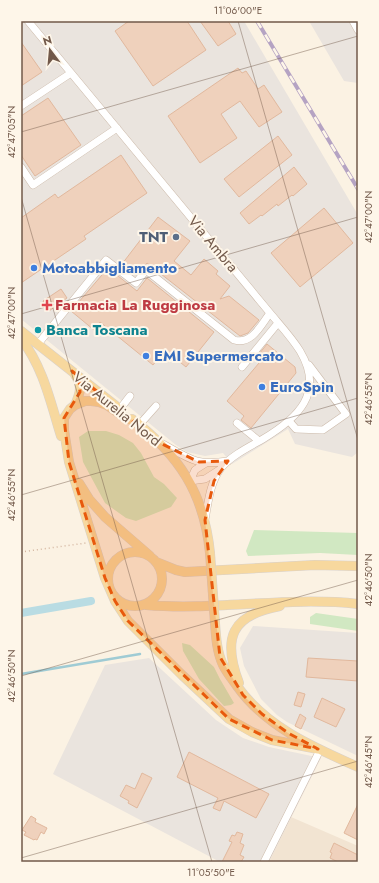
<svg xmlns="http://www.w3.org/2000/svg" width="379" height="883" viewBox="0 0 379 883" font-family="Jost,sans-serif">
	<rect width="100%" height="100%" fill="#fbf2e3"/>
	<path fill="#f2e4d2" d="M291,817L358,846V862H269Z"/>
	<path fill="#eae4de" d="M21,21H244L358,215V452L352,457L295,444L288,429L232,464L223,453L205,456L187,452L176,445L21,319Z
		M309,21H358V83L344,81Z
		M253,626L358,633V756L287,722L277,715L261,699L244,666L240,648Z
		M149,658L216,720L243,738L269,747L321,758L269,862H220L53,774L105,665Z"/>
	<path fill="#d1e8c2" d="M88,431H106L119,435L133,443L141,453L154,477L164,484L177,498L171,507L136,521L126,518L105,503L83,462L79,437Z
		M254,530L358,533V555L320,553L248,556L246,551Z
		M316,613L358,619V631L310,624V617Z
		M182,643L190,645L214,667L220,679L234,703L231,705L224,706L199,679L183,651Z"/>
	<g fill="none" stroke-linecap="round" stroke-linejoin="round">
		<path stroke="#9fcbd4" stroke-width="2.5" d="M21,674L140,654"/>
		<path stroke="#b9dce3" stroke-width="8" d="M21,613L91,601"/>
	</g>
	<path fill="#efd1bc" stroke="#e1b89d" d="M129,21H187L206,50L153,86L115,31Z
		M200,21H228L236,34L218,46Z
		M21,42L42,72L21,86Z
		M238,68L242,73L246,71L258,89L264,85L282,112L259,127L240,101L221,114L237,138L200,163L168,116Z
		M48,98L81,145L35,176L21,155V116Z
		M278,136L292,155L239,197L224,179Z
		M121,155L147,193L84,236L86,239L21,283V218L55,194L58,198Z
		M294,167L307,184L293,196L292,195L278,206L277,204L262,216L261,215L249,224L240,213Z
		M324,208L353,243L300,287L271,253Z
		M158,217L190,241L174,261L191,275L204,259L218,271L216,274L230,286L220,299L229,296L259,320L248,333L240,336L147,263L136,275L122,264Z
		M108,268L137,291L147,278L214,332L186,367L165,350L153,365L100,322L94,330L71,311Z
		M61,289L67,298L49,311L43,301Z
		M267,344L295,367L296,373L251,428L241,420L244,416L227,401L259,363L255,359Z
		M308,658L358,661V681L306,677Z
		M298,692L305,694L301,707L294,705Z
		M322,698L345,709L336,727L314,717Z
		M300,714L306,718L301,729L295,726Z
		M189,752L269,794L256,818L224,801L220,811L213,808L218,798L177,777Z
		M142,773L152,778L137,808L128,803L129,801L120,796L126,785L135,789Z
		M358,804V840L344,833Z
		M31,816L36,819L35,822L47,828L44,834L41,832L37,840L35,839L34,840L24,835L26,832L22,830Z
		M237,832L243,834L240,843L244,845L240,855L244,857L241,862H222L232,842L229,841L232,835L235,836Z
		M334,843L358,855V862H338L330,858L332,853L330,852Z"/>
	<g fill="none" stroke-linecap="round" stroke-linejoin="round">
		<g stroke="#ccbaaa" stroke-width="8">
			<path id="minor" d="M28,21L270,313C280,325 292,338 300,351C325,393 298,418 263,439C249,447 232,455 221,468C210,482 208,503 205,520
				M353,21L358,30
				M21,106L71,73
				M21,167L33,185L117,128
				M38,344L106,260L136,283L146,270L234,340C252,345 261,325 270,313
				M242,367L278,323
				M120,409L130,396
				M289,421L296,429L323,430L346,414L309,365
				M237,423L259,441
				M140,424L156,406
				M163,444C190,459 196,466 228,461
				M206,463L195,470L190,481L205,479L219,470
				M264,862L320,750"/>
		</g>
		<g stroke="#d8d1cc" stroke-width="10">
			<path id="major" d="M21,331L116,406
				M21,339C43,366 51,404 61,436
				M75,375C83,385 80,394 75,405
				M132,419C179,455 204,493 210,553
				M137,422L126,418L107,405L99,402L91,401H85L75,405L70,409L64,418V430L69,462L105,578L115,601L128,621L182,675L229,719L252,732L272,740L318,749
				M79,483L89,499L105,517L150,556
				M108 579a27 27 0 1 1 54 0a27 27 0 1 1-54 0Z
				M156,562L176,570L185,572L315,565L358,566
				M146,605C216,611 287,596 358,604
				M215,623C216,638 217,652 223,665C227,673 232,679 237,686C266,727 313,747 358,767
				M239,683C222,638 231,615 280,606"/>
		</g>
		<path stroke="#d3b59f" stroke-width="1.5" stroke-dasharray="1 3" stroke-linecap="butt" d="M21,552L86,543"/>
		<use href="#minor" stroke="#fff" stroke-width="7"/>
		<use href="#major" stroke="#f7d89e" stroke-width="9"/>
		<g stroke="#b5a3c3" stroke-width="4">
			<path id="rail" d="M257,21L358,189"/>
		</g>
		<use href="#rail" stroke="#fef6e9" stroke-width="2.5" stroke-dasharray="8" stroke-linecap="butt"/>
		<g stroke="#d8d1cc" stroke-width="10" stroke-linecap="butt">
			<path id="major-bridge" d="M210,553L215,623"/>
		</g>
		<use href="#major-bridge" stroke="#f7d89e" stroke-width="9"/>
	</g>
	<path fill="#e8590c" fill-opacity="0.2" stroke="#e8590c" stroke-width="3" stroke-dasharray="8 5" stroke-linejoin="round" d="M72,371L160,443L199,462L228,461L214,481L205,520L220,657L243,695L262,714L288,733L318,749L272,740L229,719L128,621L115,601L105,578L69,462L64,418L80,392L79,380Z"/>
	<path fill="none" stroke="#72594a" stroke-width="1" stroke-opacity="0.45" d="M238,21L358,440M21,132L358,36M21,197L212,862M21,314L358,217M21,495L358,398M21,676L358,580M21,858L358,761"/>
	<circle fill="#5c6f8a" stroke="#fef6e9" stroke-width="1.5" cx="176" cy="237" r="4"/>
	<g fill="#3f7fe0" stroke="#fef6e9" stroke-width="1.5">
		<circle cx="34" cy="268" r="4"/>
		<circle cx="146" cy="356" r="4"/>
		<circle cx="262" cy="387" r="4"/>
	</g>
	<path fill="#e0444e" stroke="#fef6e9" stroke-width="1.5" d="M45 299h4v4h4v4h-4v4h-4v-4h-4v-4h4z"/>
	<circle fill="#0f9aa8" stroke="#fef6e9" stroke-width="1.5" cx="38" cy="330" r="4"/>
	<g text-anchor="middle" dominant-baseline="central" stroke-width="4" stroke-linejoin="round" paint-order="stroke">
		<g font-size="15" font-weight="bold" fill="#4e5e75" stroke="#fef6e9" text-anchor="end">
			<text x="168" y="237">TNT</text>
		</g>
		<g font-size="15" fill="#72594a" stroke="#fef6e9">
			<text transform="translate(213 244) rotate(50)">Via Ambra</text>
			<text transform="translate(117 409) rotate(39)">Via Aurelia Nord</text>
		</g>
		<g font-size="15" font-weight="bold" fill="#366cbe" stroke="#fef6e9" text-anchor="start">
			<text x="42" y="268">Motoabbigliamento</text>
			<text x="154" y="356">EMI Supermercato</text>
			<text x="270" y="387">EuroSpin</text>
		</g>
		<g font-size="15" font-weight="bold" fill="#be3a42" stroke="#fef6e9" text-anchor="start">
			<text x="55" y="305">Farmacia La Rugginosa</text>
		</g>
		<g font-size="15" font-weight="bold" fill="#0d838f" stroke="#fef6e9" text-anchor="start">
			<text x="46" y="330">Banca Toscana</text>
		</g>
	</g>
	<rect width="379" height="883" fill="none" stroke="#fef6e9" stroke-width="44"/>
	<g transform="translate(50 50) rotate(344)" stroke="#fef6e9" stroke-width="3" paint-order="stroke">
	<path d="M0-3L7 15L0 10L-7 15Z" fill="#72594a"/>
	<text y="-6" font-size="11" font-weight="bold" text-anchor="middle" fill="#72594a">N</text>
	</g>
	<rect x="22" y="22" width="335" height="839" fill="none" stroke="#72594a" stroke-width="1.5"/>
	<g font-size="10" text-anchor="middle" fill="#72594a">
		<text x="238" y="14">11°06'00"E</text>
		<text transform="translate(11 132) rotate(-90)" y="4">42°47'05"N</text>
		<text transform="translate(368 217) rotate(-90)" y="4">42°47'00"N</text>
		<text transform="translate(11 313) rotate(-90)" y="4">42°47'00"N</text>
		<text transform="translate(368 399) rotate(-90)" y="4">42°46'55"N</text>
		<text transform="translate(11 495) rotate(-90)" y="4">42°46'55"N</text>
		<text transform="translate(368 580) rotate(-90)" y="4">42°46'50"N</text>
		<text transform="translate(11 676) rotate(-90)" y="4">42°46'50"N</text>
		<text transform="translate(368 762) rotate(-90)" y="4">42°46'45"N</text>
		<text x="211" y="876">11°05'50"E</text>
	</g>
</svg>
